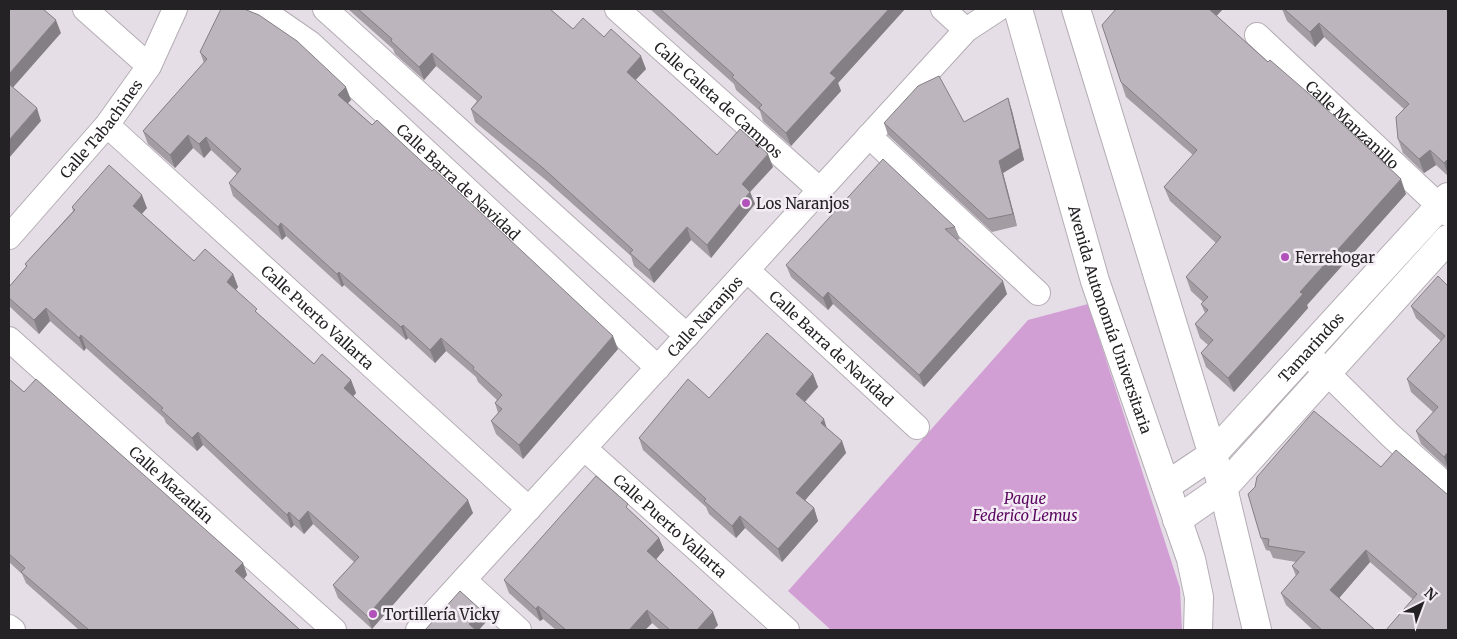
<svg xmlns="http://www.w3.org/2000/svg" width="1457" height="639" viewBox="0 0 1457 639" font-family="Merriweather,serif">
	<rect width="100%" height="100%" fill="#e6dee7"/>
	<path fill="#d29fd4" d="M1088,304L1180,588L1182,630H831L788,591L1028,320Z"/>
	<g fill="none" stroke-linecap="round" stroke-linejoin="round">
		<g stroke="#b4adb4" stroke-width="26">
			<g id="street">
				<path d="M85,9L149,66"/>
				<path id="s1" d="M252,9L268,14L310,43L658,368"/>
				<path d="M325,9L687,336"/>
				<path id="s2" d="M617,9L820,190"/>
				<path d="M943,9L966,30"/>
				<path id="s3" d="M1257,35L1448,214"/>
				<path id="s4" d="M107,125L529,509"/>
				<path d="M869,136L1038,293"/>
				<path id="s5" d="M9,237L107,125L149,66L175,9"/>
				<path id="s6" d="M747,270L917,427"/>
				<path id="s7" d="M9,339L334,630"/>
				<path d="M1307,353L1390,435L1448,487"/>
				<path id="s8" d="M584,448L787,630"/>
				<path d="M464,580L519,630"/>
				<path d="M9,627L13,630"/>
				<path id="s9" d="M418,630L966,30L998,9"/>
			</g>
		</g>
		<g stroke="#b4adb4" stroke-width="30">
			<g id="secondary">
				<path id="s10" d="M1018,9L1095,281L1191,559L1199,597L1198,630"/>
				<path d="M1076,9L1223,488L1257,630"/>
				<path id="s11" d="M1166,486L1212,455L1448,197"/>
				<path d="M1177,520L1223,488L1448,239"/>
			</g>
		</g>
		<use href="#street" stroke="#fff" stroke-width="24"/>
		<use href="#secondary" stroke="#fff" stroke-width="28"/>
	</g>
	<path fill="#a39ca3" d="M348,9H550L573,29L604,37L646,69L635,80L717,155L773,167L750,192L755,204L711,258L691,240L654,283L634,266L631,256L547,181L475,122L471,109L477,101L436,66L424,80L395,54L393,49Z
		M650,9H905L838,83L841,91L791,146L763,121L760,111L736,90L734,84Z
		M1282,9H1448V176L1436,165L1424,173L1403,153L1398,139L1404,109L1324,37L1315,47L1287,21Z
		M1217,16L1406,194L1307,305L1308,308L1234,392L1206,367L1201,353L1208,345L1200,338L1195,324L1205,313L1201,304L1203,302L1191,291L1186,277L1216,243L1170,201L1164,187L1193,155L1126,97L1121,82Z
		M200,52L351,100L348,103L618,349L523,459L496,434L491,421L498,413L495,403L497,400L478,382L476,377L446,351L435,363L408,338L406,340L344,285L342,287L286,236L282,240L233,196L229,183L237,174L211,150L204,158L193,148L175,168L148,144L143,131L204,63Z
		M1008,98L1012,111L1024,160L1003,173L1017,226L992,232L888,135L884,123L964,122Z
		M72,207L147,208L142,214L194,261L233,274L238,287L236,290L258,314L314,364L351,380L356,393L353,396L473,513L372,629L338,598L333,585L354,562L313,524L304,534L294,525L291,528L203,445L197,451L166,423L164,418L86,348L84,351L50,321L39,334L9,306V287L26,267L25,264L73,211Z
		M955,227L960,239L957,240L1007,294L924,387L833,304L828,310L791,277L786,265Z
		M1448,286V469L1421,444L1416,431L1433,412L1411,392L1407,379L1441,341L1416,318L1411,306Z
		M813,374L818,387L805,402L827,428L842,441L846,453L805,500L814,508L818,521L782,562L745,528L736,538L709,514L706,507L643,450L639,438L709,398Z
		M9,379L24,392L243,563L247,575L244,579L300,630H79L26,583L22,574L9,562Z
		M1314,411L1448,630L1370,562L1339,598L1375,630H1313L1286,605L1281,593L1296,576L1292,566L1296,562L1273,558L1270,551L1266,550L1261,538L1255,487Z
		M630,511L659,538L664,550L656,559L718,625L713,630H660L652,623L645,630H556L543,619L540,621L509,593L504,580Z"/>
	<path fill="#847f84" d="M889,9H905L838,83L841,91L791,146L786,133L830,73Z
		M1208,9H1223L1212,21Z
		M56,20L61,33L9,92V74Z
		M1319,23L1324,37L1315,47L1310,32Z
		M432,53L436,66L424,80L419,67Z
		M641,56L646,69L631,85L627,72Z
		M346,87L351,100L343,108L338,95Z
		M1008,98L1012,111L1024,160L1003,173L1017,226L1013,214L999,161Z
		M37,108L41,121L9,158V140Z
		M188,135L193,148L175,168L170,155Z
		M206,137L211,150L204,158L199,144Z
		M1430,150L1436,165L1424,173L1419,159Z
		M768,154L773,167L750,192L755,204L711,258L707,245L742,184Z
		M1448,159V174L1444,163Z
		M1401,179L1406,194L1307,305L1308,308L1234,392L1228,378L1300,292Z
		M142,195L147,208L137,219L133,206Z
		M281,223L286,236L282,240L278,227Z
		M687,227L691,240L654,283L649,270Z
		M339,272L344,285L342,287L337,274Z
		M233,274L238,287L231,295L227,282Z
		M1003,281L1007,294L924,387L919,375Z
		M828,292L833,304L828,310L823,298Z
		M46,308L50,321L39,334L34,320Z
		M403,325L408,338L406,340L401,327Z
		M81,335L86,348L84,351L79,338Z
		M613,336L618,349L523,459L519,445Z
		M441,338L446,351L435,363L430,350Z
		M813,374L818,387L800,407L796,394Z
		M351,380L356,393L349,401L344,388Z
		M824,419L828,432L821,423Z
		M198,432L203,445L197,451L192,438Z
		M842,441L846,453L801,505L796,493Z
		M1448,452V468L1444,457Z
		M468,500L473,513L372,629L367,616Z
		M814,508L818,521L782,562L778,549Z
		M308,511L313,524L304,534L299,521Z
		M289,512L294,525L291,528L287,515Z
		M740,516L745,528L736,538L732,526Z
		M659,538L664,550L652,564L647,551Z
		M1366,550L1370,562L1335,603L1330,590Z
		M243,563L247,575L240,583L235,571Z
		M538,606L543,619L540,621L536,609Z
		M481,610L486,622L479,630H471L469,624Z
		M647,610L652,623L645,630H629Z
		M713,612L718,625L713,630H697Z"/>
	<path fill="#bdb5bd" stroke="#847f84" d="M9,9H43L56,20L9,74Z
		M221,9H244L259,15L297,41L346,87L338,95L372,125L377,120L432,171L434,169L613,336L519,445L491,421L502,409L495,403L502,395L473,369L474,367L441,338L430,350L403,325L401,327L339,272L337,274L281,223L278,227L229,183L241,169L206,137L199,144L188,135L170,155L143,131L207,59L200,52Z
		M358,9H550L573,29L583,18L604,37L611,29L641,56L627,72L717,155L740,129L768,154L742,184L750,192L707,245L687,227L649,270L630,253L633,250L543,168L471,109L482,97L432,53L419,67L391,41L392,39Z
		M660,9H889L830,73L836,78L786,133L759,108L762,105L732,77L734,75Z
		M1116,9H1209L1268,62L1270,60L1322,105L1401,179L1300,292L1303,294L1228,378L1201,353L1213,340L1195,324L1208,310L1201,304L1208,297L1186,277L1221,237L1164,187L1197,150L1121,82L1102,25Z
		M1284,9H1448V159L1444,163L1430,150L1419,159L1398,139L1396,117L1409,104L1319,23L1310,32Z
		M939,76L964,122L1008,98L1020,148L999,161L1013,214L988,219L884,123L918,86Z
		M9,84L37,108L9,140Z
		M883,159L955,227L945,229L1003,281L919,375L828,292L823,298L786,265Z
		M109,165L142,195L133,206L194,261L205,249L233,274L227,282L257,309L255,311L314,364L322,354L351,380L344,388L468,500L367,616L333,585L359,557L308,511L299,521L289,512L287,515L198,432L192,438L161,410L163,408L81,335L79,338L46,308L34,320L9,298V287L27,266L25,264L75,210L72,207Z
		M1438,276L1448,286V452L1444,457L1416,431L1438,407L1407,379L1445,336L1411,306Z
		M767,333L813,374L796,394L824,419L821,423L842,441L796,493L814,508L778,549L740,516L732,526L704,501L706,499L639,438L688,379L709,398Z
		M9,379L24,392L36,379L243,563L235,571L300,630H89L21,572L25,568L9,554Z
		M1314,411L1381,467L1396,450L1448,495V630H1386L1417,594L1366,550L1330,590L1375,630H1322L1281,593L1299,572L1292,566L1305,552L1268,546L1269,539L1261,538L1248,494L1255,487L1257,477Z
		M596,476L628,504L626,507L659,538L647,551L713,612L697,630H670L647,610L629,630H566L538,606L536,609L504,580Z
		M460,591L481,610L469,624L476,630H425Z"/>
	<g fill="#b251b9" stroke="#f4ecf4" stroke-width="2">
		<circle cx="746" cy="203" r="5"/>
		<circle cx="1285" cy="257" r="5"/>
		<circle cx="373" cy="614" r="5"/>
	</g>
	<g text-anchor="middle" dominant-baseline="central" stroke-width="5" stroke-linejoin="round" paint-order="stroke">
		<g font-size="15" fill="#252225" stroke="#f4ecf4">
			<text stroke="none"><textPath href="#s2" startOffset="136">Calle Caleta de Campos</textPath></text>
			<text stroke="none"><textPath href="#s3" startOffset="131">Calle Manzanillo</textPath></text>
			<text stroke="none"><textPath href="#s5" startOffset="142">Calle Tabachines</textPath></text>
			<text stroke="none"><textPath href="#s1" startOffset="271">Calle Barra de Navidad</textPath></text>
			<text stroke="none"><textPath href="#s9" startOffset="425">Calle Naranjos</textPath></text>
			<text stroke="none"><textPath href="#s4" startOffset="285">Calle Puerto Vallarta</textPath></text>
			<text stroke="none"><textPath href="#s10" startOffset="324">Avenida Autonomía Universitaria</textPath></text>
			<text stroke="none"><textPath href="#s11" startOffset="202">Tamarindos</textPath></text>
			<text stroke="none"><textPath href="#s6" startOffset="115">Calle Barra de Navidad</textPath></text>
			<text stroke="none"><textPath href="#s7" startOffset="218">Calle Mazatlán</textPath></text>
			<text stroke="none"><textPath href="#s8" startOffset="116">Calle Puerto Vallarta</textPath></text>
		</g>
		<g font-size="15" fill="#252225" stroke="#f4ecf4" text-anchor="start">
			<text x="756" y="203">Los Naranjos</text>
			<text x="1295" y="257">Ferrehogar</text>
			<text x="383" y="614">Tortillería Vicky</text>
		</g>
		<g font-size="15" font-style="italic" fill="#59065f" stroke="#f4ecf4">
			<text x="1025" y="498">Paque<tspan x="1025" dy="17">Federico Lemus</tspan></text>
		</g>
	</g>
	<rect width="1457" height="639" fill="none" stroke="#252225" stroke-width="20"/>
	<g transform="translate(1422 604) rotate(42)" stroke="#f4ecf4" stroke-width="4" paint-order="stroke">
	<path d="M0-4L9 19L0 12L-9 19Z" fill="#252225"/>
	<text y="-8" font-size="14" font-weight="bold" text-anchor="middle" fill="#252225">N</text>
	</g>
</svg>
